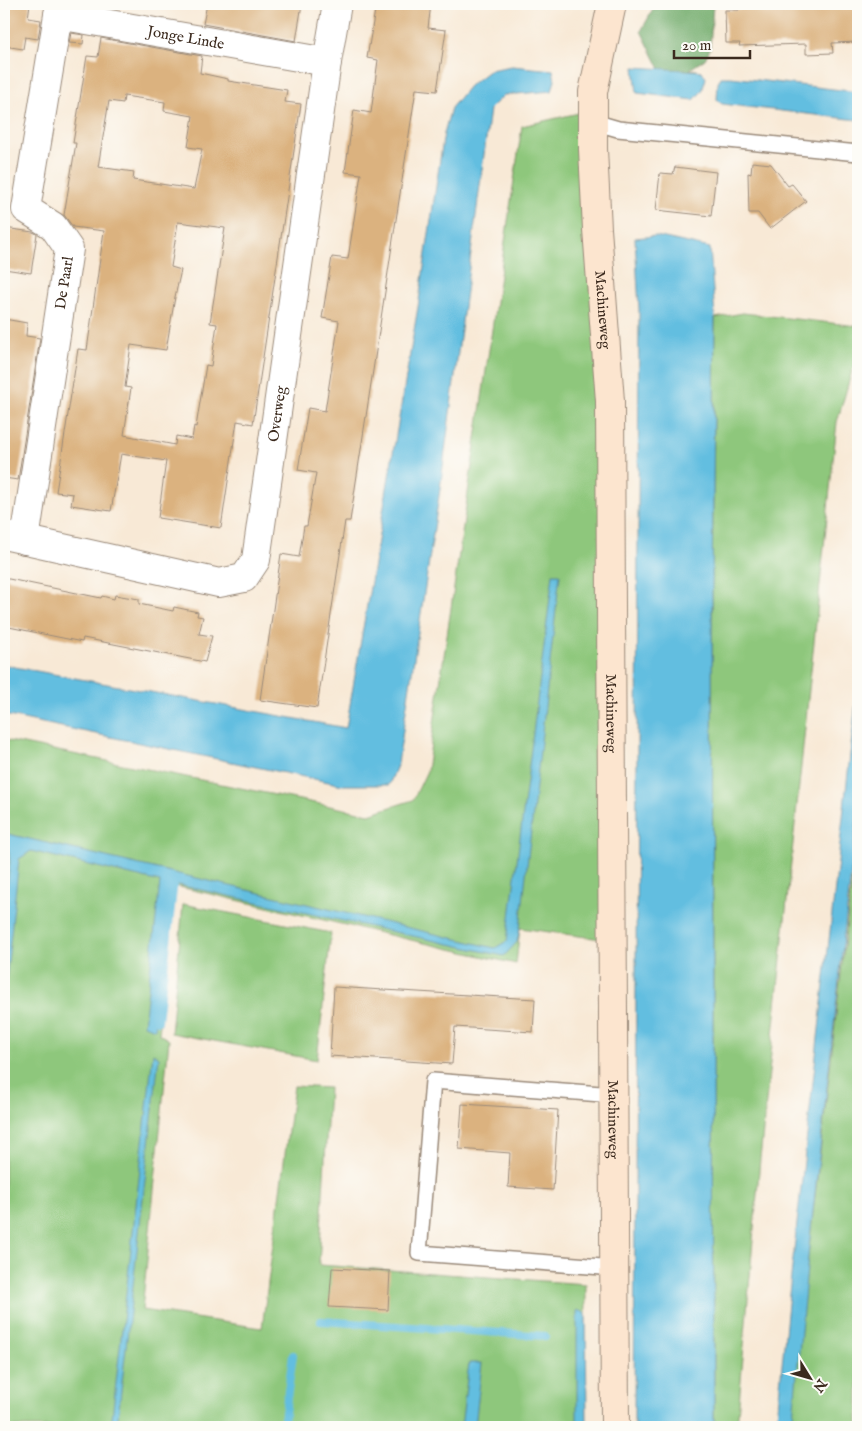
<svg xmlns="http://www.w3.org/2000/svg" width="862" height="1431" viewBox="0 0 862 1431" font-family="'IM FELL English',serif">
	<rect width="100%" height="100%" fill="#fdfcf7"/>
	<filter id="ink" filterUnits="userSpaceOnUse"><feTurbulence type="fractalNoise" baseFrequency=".02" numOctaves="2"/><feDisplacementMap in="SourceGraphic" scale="10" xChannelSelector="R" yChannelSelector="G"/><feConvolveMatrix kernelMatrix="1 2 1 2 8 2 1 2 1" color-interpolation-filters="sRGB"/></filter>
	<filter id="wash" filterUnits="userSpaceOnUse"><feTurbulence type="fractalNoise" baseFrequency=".0096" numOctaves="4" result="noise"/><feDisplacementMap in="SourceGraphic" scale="20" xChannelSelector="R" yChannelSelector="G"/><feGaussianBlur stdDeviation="1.12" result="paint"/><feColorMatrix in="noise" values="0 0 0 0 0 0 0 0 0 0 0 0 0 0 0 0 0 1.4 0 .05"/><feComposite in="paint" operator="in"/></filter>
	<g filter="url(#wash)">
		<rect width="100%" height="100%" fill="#f8e9d6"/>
		<path fill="#8ec77c" stroke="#64784d" d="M583,112L610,401L601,939L520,928L516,964L175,886L159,1034L169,1040L142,1310L262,1328L294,1086L329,1088L319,1265L586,1284L585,1427H4V740L369,814L413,800L427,771L522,126Z
			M743,313L858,326V358L852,371L837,422L760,1159L737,1427H714L712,590L715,318Z
			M858,828V1427H788Z
			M183,904L331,933L317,1060L171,1033Z"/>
		<path fill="#72ac6c" stroke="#566b45" d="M658,4H713L710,49L705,59L690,69L702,71L660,69L641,31L655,6Z"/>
		<path fill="#62bee0" stroke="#4e747f" d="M512,66L553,70L555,80L552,91L504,95L490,109L440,489L398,763L389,785H343L4,715V665L346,728L418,307L444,133L451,108L469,86L490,70Z
			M634,67L702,71L706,78L702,91L694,100L637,93Z
			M721,77H731L858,92V120L722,104L717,100L718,83Z
			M656,236L710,248L715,318L712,590L714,1427H634L639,309L635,238Z
			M553,574H560L520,928L517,942L504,956L174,884L155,1029L144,1025L160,882L31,851L19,859L4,1000V913L10,862L8,846L4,845V833L495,948L507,941Z
			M858,684V811L809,1247L792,1427H776L788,1303Z
			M153,1053L159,1057L117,1427H111Z
			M577,1310L586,1313L587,1427H577Z
			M469,1363H482L475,1427H461Z"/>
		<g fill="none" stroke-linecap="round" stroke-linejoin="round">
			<path stroke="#62bee0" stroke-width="8" d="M158,1021L174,881
				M321,1321L545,1336
				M283,1427L293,1355"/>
		</g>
		<g id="blocks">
			<path fill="#dbb27f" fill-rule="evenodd" d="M4,4H30L28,18L41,20L38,39L25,37L23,49L4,46Z
				M207,4H302L296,41L203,24Z
				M376,4H431L428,28L446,30L437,91L416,89L350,521H345L317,708L260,700L281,554L299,557L304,526H307L316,473L298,470L308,408L325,411L339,321L322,318L332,257L348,259L361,174L345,172L354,110L371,113L378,60L367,58Z
				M738,4H858V42L832,43L833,53L806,54V44L739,46L740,43H726L725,10H739Z
				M71,33L84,35L83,44L69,43Z
				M101,38L202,56L200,73L228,79V81L287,90L285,102L301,104L253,424L237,421L221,528L158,518L166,461L121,454L111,511L71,505L73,494L56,492L78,349L87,350L104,231L73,227L64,215L76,143H73L87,56L98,57ZM124,96L165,102L164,111L193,116L188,147L202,149L194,189L133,180L134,172L98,167L109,101L123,103ZM178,222L225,228L210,323L217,324L211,366L206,365L196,427L194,426L192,439L176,436L175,445L124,435L131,388L125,387L131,345L166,350L175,297L181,270L171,267Z
				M752,162L771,164L788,186L792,184L806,201L770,229L758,213H749L748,173L751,174Z
				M675,167L716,172L711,216L656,210L660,173L673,174Z
				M4,228L33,232L37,234L31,273L4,269Z
				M4,319L27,323L26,336L40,338L18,480L4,478Z
				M4,578L101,598L102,596L114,599L115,595L139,599V604L173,611L174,607L198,612L197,616L203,617L199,634L212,636L205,662L83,638L82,642L4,626Z
				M334,987L535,999L533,1032L455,1027L452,1064L330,1056Z
				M462,1104L558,1110L553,1190L508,1187L510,1153L459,1149Z
				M332,1268L390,1271L388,1310L329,1307Z"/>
		</g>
	</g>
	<g filter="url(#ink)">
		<use href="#blocks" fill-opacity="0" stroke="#9a8a7a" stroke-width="1"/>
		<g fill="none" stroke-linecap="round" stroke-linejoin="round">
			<g stroke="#9a8a7a" stroke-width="18">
				<path id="lane" d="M594,122L618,129L858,153
					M614,1095L433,1081L419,1253L615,1268"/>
			</g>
			<g stroke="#9a8a7a" stroke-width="30">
				<g id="street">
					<path id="s1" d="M60,4L58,15L327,62"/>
					<path id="s2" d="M4,535L219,583L244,578L256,560L327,62L337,4"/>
					<path id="s3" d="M25,540L69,249L53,226L26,209L58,15"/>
				</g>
			</g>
			<g stroke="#9a8a7a" stroke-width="30">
				<g id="secondary">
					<path id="s4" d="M612,4L593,92V149L597,229L610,401L615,1427"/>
				</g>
			</g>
			<use href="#lane" stroke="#fff" stroke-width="15"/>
			<use href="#street" stroke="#fff" stroke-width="28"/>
			<use href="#secondary" stroke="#fce5cf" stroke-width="28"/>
		</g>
	</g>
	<g text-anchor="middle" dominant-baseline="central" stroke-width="4" stroke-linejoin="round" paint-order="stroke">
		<g font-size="15" fill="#3b2a1e" stroke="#fdfcf7">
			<text stroke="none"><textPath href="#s1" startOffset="141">Jonge Linde</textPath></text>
			<text stroke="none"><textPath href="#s3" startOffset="260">De Paarl</textPath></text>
			<text stroke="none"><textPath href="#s4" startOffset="308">Machineweg</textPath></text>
			<text stroke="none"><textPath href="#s2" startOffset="415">Overweg</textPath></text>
			<text stroke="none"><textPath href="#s4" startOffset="712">Machineweg</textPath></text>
			<text stroke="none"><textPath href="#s4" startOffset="1118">Machineweg</textPath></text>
		</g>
	</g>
	<rect width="862" height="1431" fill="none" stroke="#fdfcf7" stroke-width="20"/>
	<g transform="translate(810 1378) rotate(127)" stroke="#fdfcf7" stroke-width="4" paint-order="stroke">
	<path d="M0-4L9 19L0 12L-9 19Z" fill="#3b2a1e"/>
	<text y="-8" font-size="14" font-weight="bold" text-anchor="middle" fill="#3b2a1e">N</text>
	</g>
	<path d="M674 50v8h76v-8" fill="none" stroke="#3b2a1e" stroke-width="2.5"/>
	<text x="682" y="50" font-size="15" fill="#3b2a1e" stroke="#fdfcf7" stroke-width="4" paint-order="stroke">20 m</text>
</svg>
